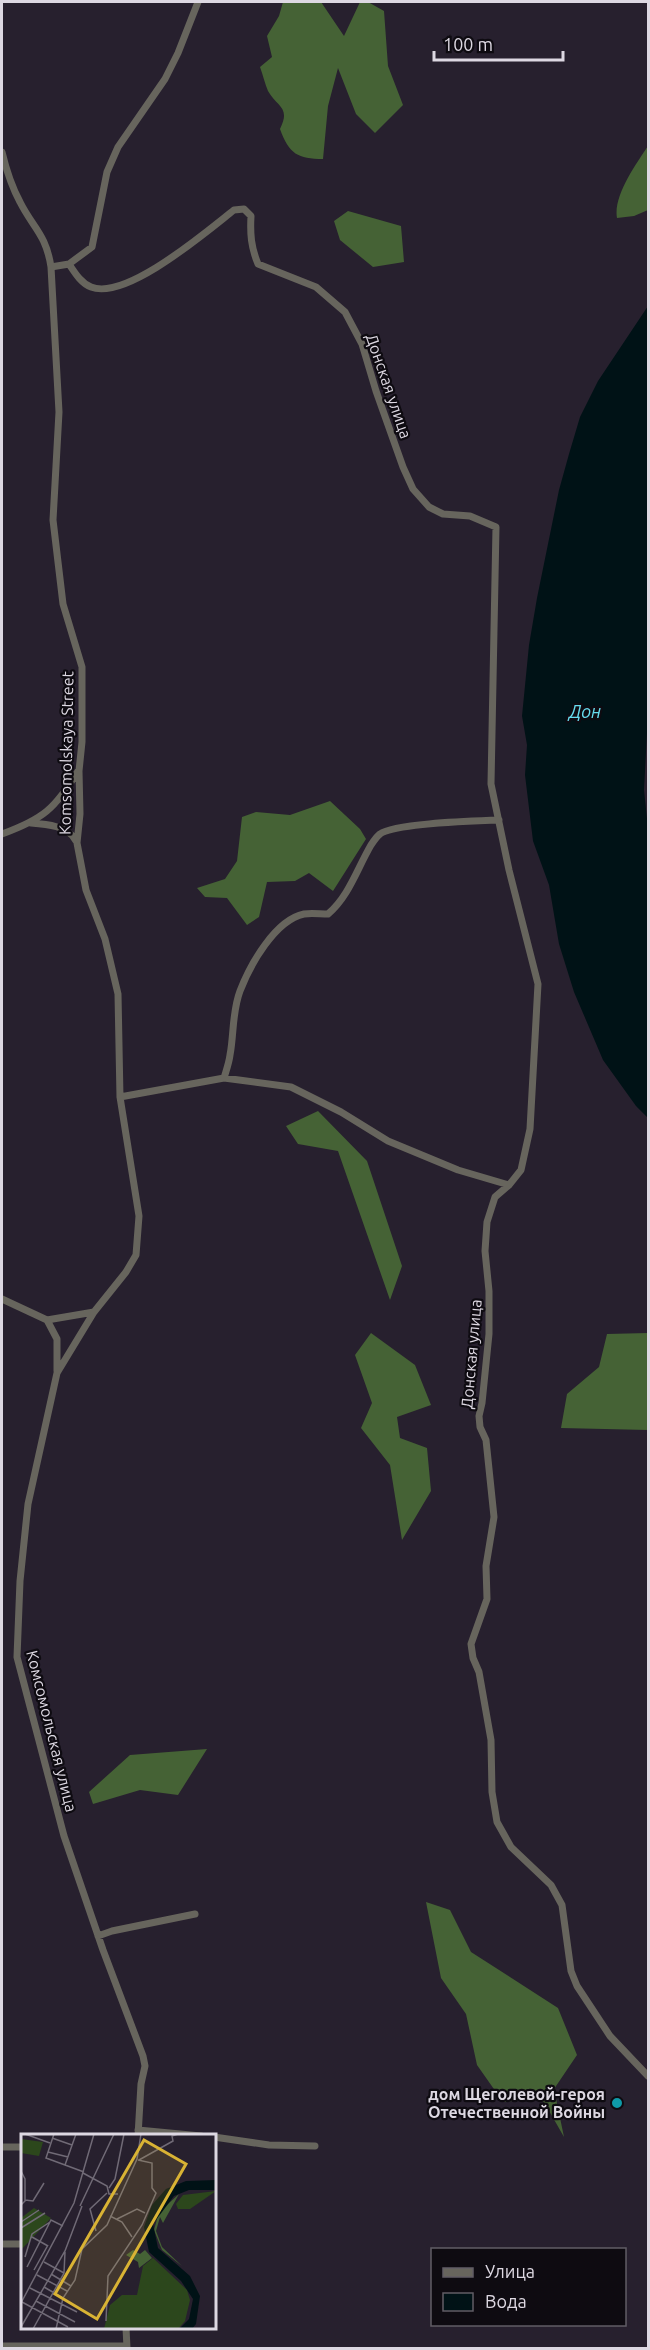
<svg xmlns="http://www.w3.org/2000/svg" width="650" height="2350" viewBox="0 0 650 2350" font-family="Ubuntu,sans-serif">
	<rect width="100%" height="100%" fill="#27202e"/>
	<path fill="#456235" d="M283,2H321L344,36L360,2H368L384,11L388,66L403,105L375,133L356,114L338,68L328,106L323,159C298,159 289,154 280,129C291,107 277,107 268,91C265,84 263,75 260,67L272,57L267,36L279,16Z
		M648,146V210L634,216L617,218C613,196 636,164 648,146Z
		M348,211L401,226L404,262L373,267L340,240L334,221Z
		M330,801L360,829L366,839L333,891L309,873L295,881L267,882L259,917L247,925L227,898L205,897L197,888L225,879L237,861L242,817L256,812L290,815Z
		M318,1111L367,1161L402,1266L390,1300L338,1151L298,1144L286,1126Z
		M371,1333L415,1365L431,1405L397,1417L400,1438L427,1448L431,1491L402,1540L390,1465L361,1428L372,1403L355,1355Z
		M648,1333V1430L561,1428L567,1394L599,1367L607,1334Z
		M207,1749L178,1795L140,1790L93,1804L89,1792L130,1755Z
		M426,1902L450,1910L471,1952L558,2008L577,2055L554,2089L564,2137L544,2102L534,2099L503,2102L477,2065L466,2014L441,1978Z"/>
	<path fill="#001216" d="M648,306V714L644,790L648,828V1118L636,1106L603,1060L574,992L559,944L549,885L533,841L525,775L527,745L522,716L529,645L537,598L559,490L569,454L580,417L598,381Z"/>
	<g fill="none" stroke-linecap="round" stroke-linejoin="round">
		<path stroke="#67655d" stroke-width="7" d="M2,152C6,169 12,187 20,202C33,228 46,234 51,267L59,412L53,520L63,604L82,667V742L79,771L80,814L77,843L86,890L105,939L118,994L120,1097L139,1216L136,1255L126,1272L94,1312L57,1373L28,1504L20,1581L17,1657L64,1836L103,1950L143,2056L145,2066L141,2084L138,2136
			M69,264C75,273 81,283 91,287C126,301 207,231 234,210L244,209L251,216C250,234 251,247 258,264L316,287L345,312L362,344L376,391L403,467L413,489L429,507L443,514L470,516L496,527L491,784L509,870L538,984L530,1129L521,1170L509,1185L495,1197L487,1222L485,1251L489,1291V1334L482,1403L479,1416L480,1427L486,1440L494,1517L486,1566L487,1599L471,1644L473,1658L479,1672L491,1740L492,1792L497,1822L511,1847L551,1885L562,1905L571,1971L577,1986L610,2036L648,2076
			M51,267L69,264L92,247L107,172L118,147L165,79L178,53L198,2
			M31,823C46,824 69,826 76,841
			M2,834C43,819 55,809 78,771
			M224,1078C226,1071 229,1063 230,1055C234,1034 232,1012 240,991C250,965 275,920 304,914C311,913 320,914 328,914C349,896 357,869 371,845C373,842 377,836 380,834C395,823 476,821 499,820
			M120,1097L224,1078L291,1087L341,1112L388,1141L458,1170L509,1185
			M2,1299L47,1320L57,1339V1371
			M47,1320L94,1312
			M98,1936L112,1931L195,1914
			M138,2130L201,2136
			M214,2137L269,2145L315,2146
			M2,2147H22
			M2,2244H22
			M126,2328L127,2348
			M2,2346H126"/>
	</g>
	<circle fill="#0f9aa8" stroke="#0e0b11" stroke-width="2" cx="617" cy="2103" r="6"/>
	<g text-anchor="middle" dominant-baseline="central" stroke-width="4.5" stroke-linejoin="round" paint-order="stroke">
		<g font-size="16" fill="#ddd8e2" stroke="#0e0b11">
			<text transform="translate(389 386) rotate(71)">Донская улица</text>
			<text transform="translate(66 753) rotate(-89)">Komsomolskaya Street</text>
			<text transform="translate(471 1354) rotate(-85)">Донская улица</text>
			<text transform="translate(52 1731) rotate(76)">Комсомольская улица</text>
		</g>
		<g font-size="16" font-weight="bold" fill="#ddd8e2" stroke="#0e0b11" text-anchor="end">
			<text x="605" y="2094">дом Щеголевой-героя<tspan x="605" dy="18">Отечественной Войны</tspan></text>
		</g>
		<g font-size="18" font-style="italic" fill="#67dcee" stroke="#0e0b11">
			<text x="585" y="711">Дон</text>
		</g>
	</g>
	<g transform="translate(21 2134)">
		<rect width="195" height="195" fill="#27202e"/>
		<path d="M0,5L22,8L18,22L0,19ZM195,57L169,75H157L155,70L162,61ZM13,74L30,84L0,116V84ZM132,124L166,156L169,166L164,187L157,195H83L89,171L101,161H116L122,132Z" fill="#2c471c"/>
		<path d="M158,60L142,89L139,83L135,97L141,113L161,132L141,116L133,96L138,78ZM112,116L119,120L124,116L131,124L118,134L117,128L105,121Z" fill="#456235"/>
		<path d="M195,46V56H168L153,62L132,90L137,114L169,142L179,162L175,190L171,195H158L168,185L172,165L160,147L128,118L123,93L131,71L145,55L165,47Z" fill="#001216"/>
		<path fill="none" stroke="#706a76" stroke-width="1.5" d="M4,0L29,9M33,0L25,24L63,38M31,4L51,11M27,18L47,23M118,26L152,7L151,2L157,0M44,31L55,0M0,37L4,45V67L0,71M62,39L86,52L88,60H97M88,54L94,45L103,0M4,66L12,67L23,49M59,72L93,0M89,82L101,88L111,103M96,85L116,75L124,79M0,88L18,76M0,94L24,79M75,97L69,75L86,59M11,103L27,112M4,123L11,100L29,88M23,128L43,139M6,133L30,86L42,92M13,136L27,111M30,140L50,152M16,141L46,157M23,153L42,164M9,154L56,178M15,167L54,188M1,168L47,193M0,169L53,69L73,0M85,187L87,142L121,91L135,59L131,54V29L117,26M0,193L44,117L61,72M12,195L43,139L44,118M35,195L42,164L54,146L61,115L86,91L116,25L120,0"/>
		<path fill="#d9b334" fill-opacity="0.15" stroke="#d9b334" stroke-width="3" d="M123,6L165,30L76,185L34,160Z"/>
		<rect width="195" height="195" fill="none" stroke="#ddd8e2" stroke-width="3"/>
	</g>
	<rect width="650" height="2350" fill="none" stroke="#ddd8e2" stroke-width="6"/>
	<rect x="431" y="2248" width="195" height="78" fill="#0e0b11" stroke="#615d65" stroke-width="1.5"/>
	<rect x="443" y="2268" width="30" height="9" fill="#67655d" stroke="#615d65" stroke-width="1.5"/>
	<text x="485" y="2278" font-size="18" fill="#ddd8e2">Улица</text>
	<rect x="443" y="2293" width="30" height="18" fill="#001216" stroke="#615d65" stroke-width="1.5"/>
	<text x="485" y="2308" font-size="18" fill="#ddd8e2">Вода</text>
	<path d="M434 51v9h129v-9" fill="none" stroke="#ddd8e2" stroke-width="3"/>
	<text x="443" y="51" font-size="18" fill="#ddd8e2" stroke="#0e0b11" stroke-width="4.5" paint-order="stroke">100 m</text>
</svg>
